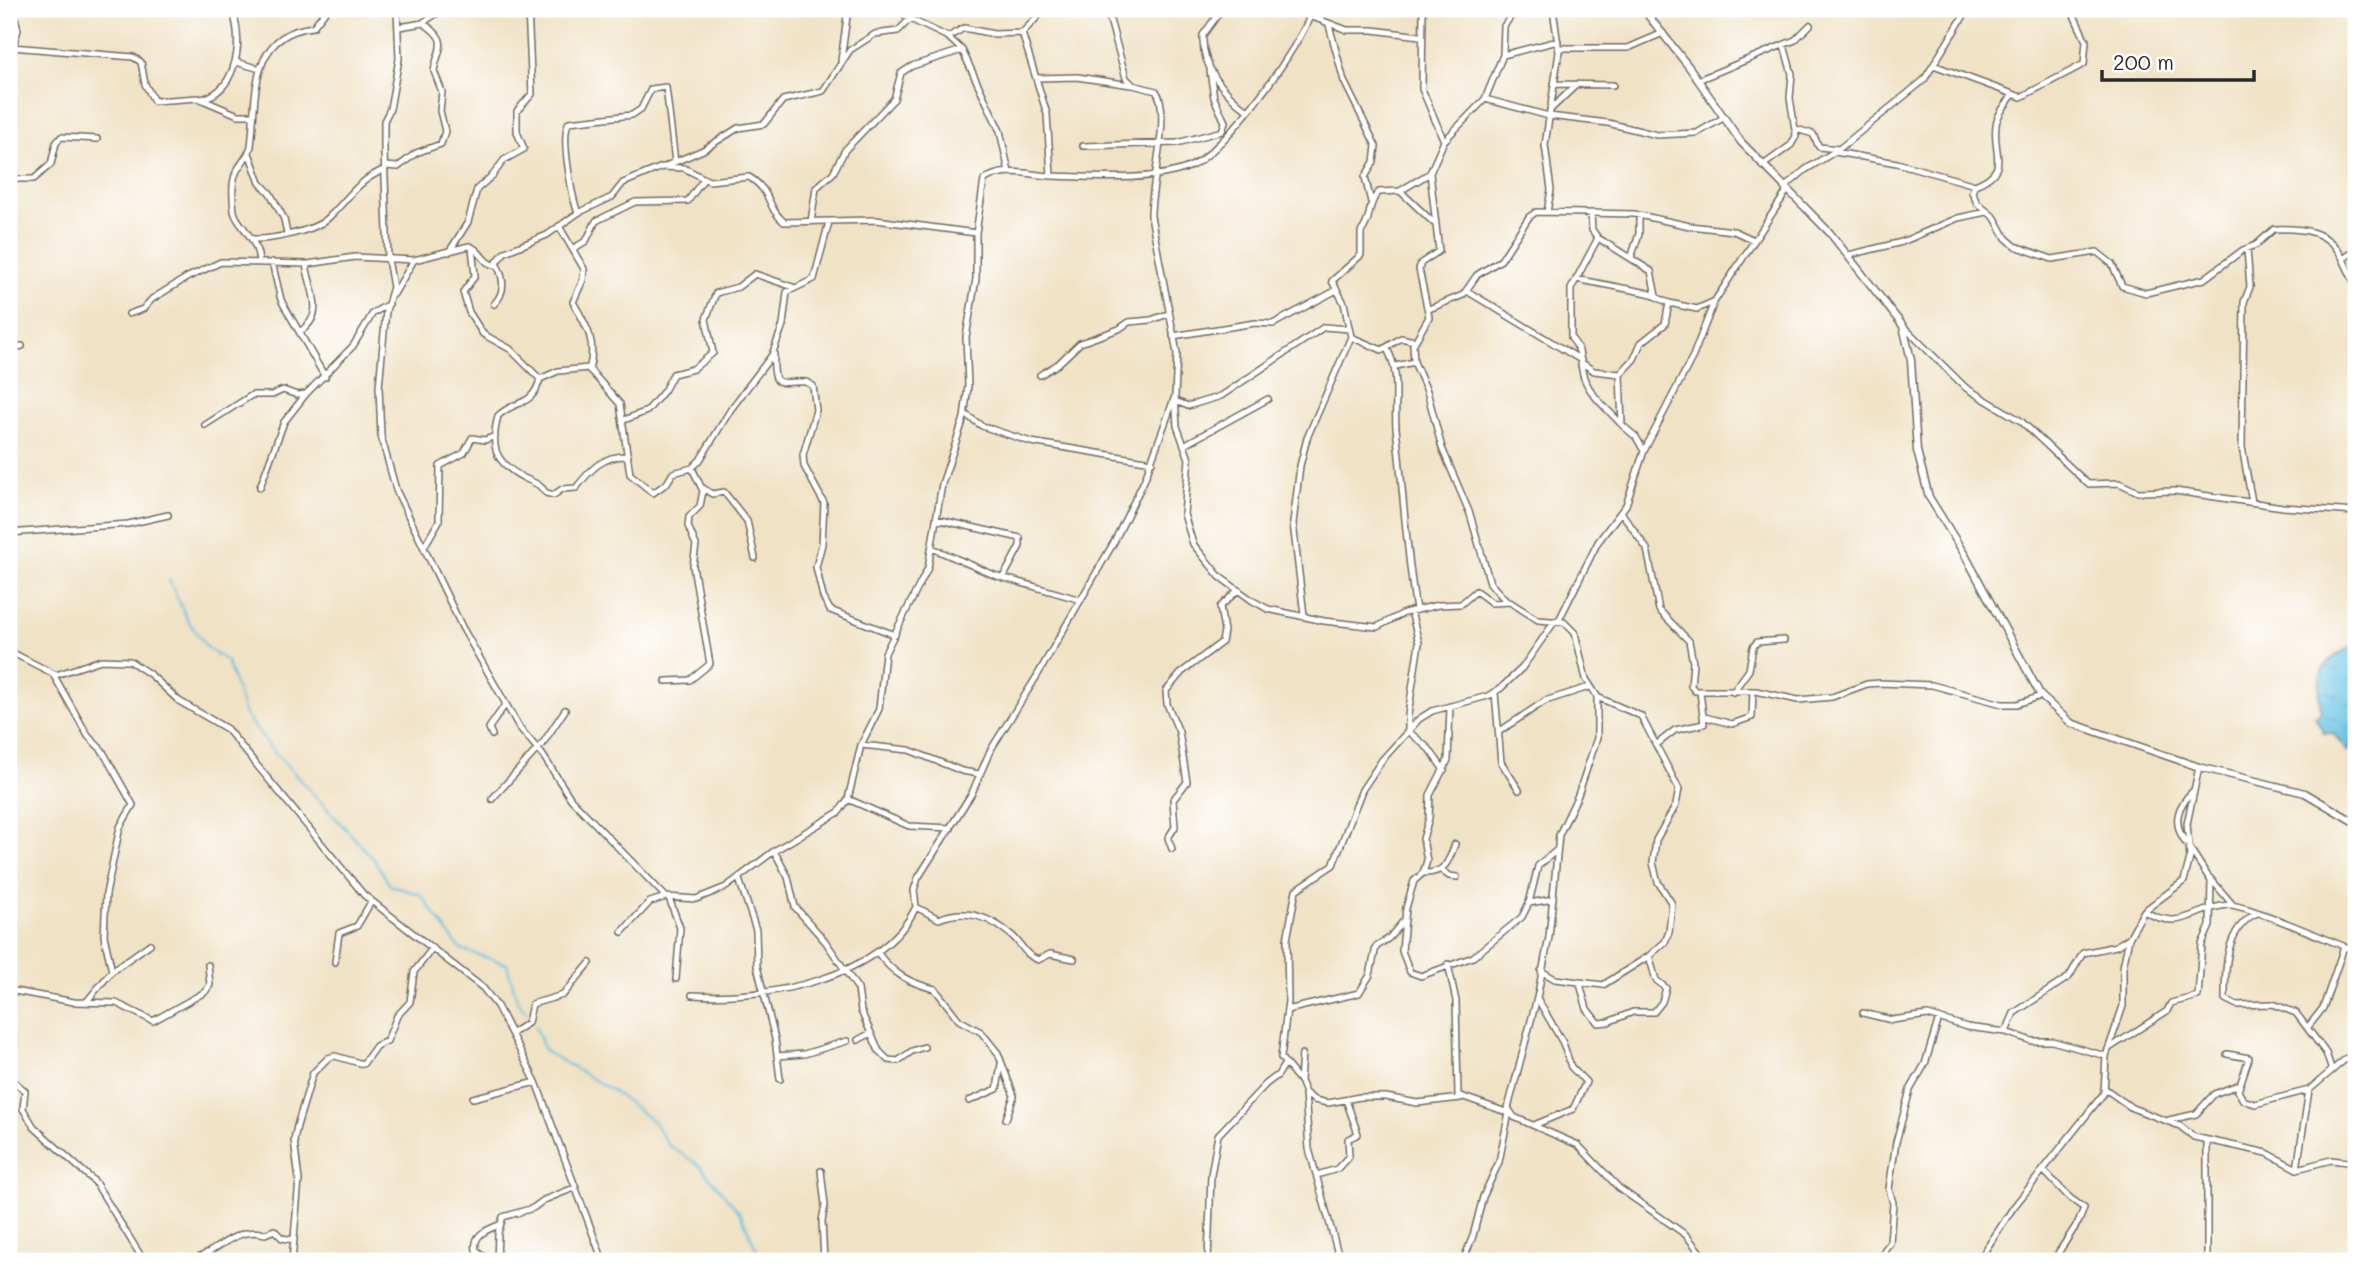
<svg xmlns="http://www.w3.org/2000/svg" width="2365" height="1270" viewBox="0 0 2365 1270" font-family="Mali,sans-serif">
	<defs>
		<pattern id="water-ripples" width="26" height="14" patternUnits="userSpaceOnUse" patternTransform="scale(1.75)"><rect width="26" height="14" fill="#64c1e3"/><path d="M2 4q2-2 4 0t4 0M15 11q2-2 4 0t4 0" fill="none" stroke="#539db8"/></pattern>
	</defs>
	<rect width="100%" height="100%" fill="#fff"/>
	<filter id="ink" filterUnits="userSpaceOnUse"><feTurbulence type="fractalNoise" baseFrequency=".0143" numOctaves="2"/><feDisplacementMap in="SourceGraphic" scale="14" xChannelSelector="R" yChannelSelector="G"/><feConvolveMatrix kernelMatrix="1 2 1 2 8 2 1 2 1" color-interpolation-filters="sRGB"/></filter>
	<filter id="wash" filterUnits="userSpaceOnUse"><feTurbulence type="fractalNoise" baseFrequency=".00686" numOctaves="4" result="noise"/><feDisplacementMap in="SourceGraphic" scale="28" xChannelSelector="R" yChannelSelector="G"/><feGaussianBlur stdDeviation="1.57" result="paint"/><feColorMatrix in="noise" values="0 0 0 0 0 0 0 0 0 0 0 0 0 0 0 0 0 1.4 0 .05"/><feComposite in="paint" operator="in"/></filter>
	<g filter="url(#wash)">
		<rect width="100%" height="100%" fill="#f0e2c5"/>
		<path fill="url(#water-ripples)" stroke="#487687" stroke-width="2" d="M2356,644V746H2351L2348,752L2333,733H2324L2315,716L2321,712C2317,670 2319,664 2356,644Z"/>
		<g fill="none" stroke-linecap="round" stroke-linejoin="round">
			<path stroke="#64c1e3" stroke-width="2" d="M169,580L188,621L208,649L227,661L245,715L274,752L373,858L390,885L421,895L460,949L507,964L517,1000L527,1013
				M535,1026L545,1051L611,1090L653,1121L668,1145L699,1165L740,1213L762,1261"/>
		</g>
	</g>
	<g filter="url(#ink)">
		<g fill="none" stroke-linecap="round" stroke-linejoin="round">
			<g stroke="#706b61" stroke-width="8">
				<path id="minor" d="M397,9L399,59L390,109L384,121V152L388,259L393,287L386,311L379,387L381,436L396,490L462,627L519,727L542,754L571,799L666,897L696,899L726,887L774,851L839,812L848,799L861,745L879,709L885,653L928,568L942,484L964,418L968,386L966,337L976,279V233L984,180C1004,166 1029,175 1051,176C1090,177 1153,182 1189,167C1226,151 1300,47 1313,9
					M898,9L910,19L948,37L962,50L1000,131L1009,172
					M1045,9L1022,33L1047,114L1051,176
					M1222,9L1203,35C1201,67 1224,93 1247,110
					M1423,9L1422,89L1444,141
					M1310,16L1347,30H1373L1420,36
					M422,23L444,9
					M1329,25L1344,81L1376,146L1374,162L1365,177L1371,202
					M948,37L964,28L994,34L1022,33
					M12,47L133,57L141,62L145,84L154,101L198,98L238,115H251
					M1559,48H1628L1663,33
					M1503,55L1504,26L1516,9
					M9,58L18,30L13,9
					M841,61L848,9
					M236,62L260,69
					M1936,66L2021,97L2084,64L2086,41L2071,9
					M1037,78L1077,77L1131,85
					M1698,80L1795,40L1810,25
					M1554,84L1613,85
					M2012,96C2006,104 1997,115 1996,125C1992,155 2012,170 1975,185L1972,192L1977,203L1995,218L2006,238L2015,246L2052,259L2097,252L2112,264L2122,286L2146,293L2204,279L2243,250L2256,245L2274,229C2303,228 2329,230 2343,259
					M201,99C235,92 242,48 235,19
					M1485,99L1549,116L1608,123L1657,135L1697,133L1723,118
					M1550,110L1576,85
					M1796,129L1813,134L1819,147L1839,149
					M1083,146L1177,143L1222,131L1225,122L1214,98L1210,71
					M1835,152L1897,163L1975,185
					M249,153L260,183L270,193L284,219L287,234
					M668,165L703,150L738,128L764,124L783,100L823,91L850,50L875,34L898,31L910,19
					M385,166L398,167L416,153L441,144L445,131L440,111L442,92L434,71C438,47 451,41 423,23L399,27
					M1762,166L1791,145L1796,136L1790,98L1792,74L1784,45
					M9,179H34L51,164L56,143L61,137L97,139
					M1784,188L1805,170L1839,149L1924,80L1968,9
					M1400,191L1430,173
					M1547,212L1551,190L1545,145L1559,52L1553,9
					M578,213C572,197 560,135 569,122L632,115L641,109L651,89L666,87L675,162
					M1591,214L1592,230L1598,238L1651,271L1656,296
					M811,222L816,188L833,173L845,150L894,99L901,73L912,66L962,50
					M559,226L584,269L583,280L573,302C587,326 597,342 589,370
					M1598,238L1571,289V338C1584,353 1578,360 1584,378C1592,398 1609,410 1622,425
					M254,239C271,240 314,231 327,219C350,198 354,183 385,169
					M472,247L475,276L463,292L469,312L483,334L510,349L540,379L558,371L588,368L620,404L630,474L653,493L667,483L673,473L692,468L700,460L731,409L772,355L783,325L787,292L814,279L829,222
					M574,248L586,241L596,221L635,202L688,201L703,180
					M2247,249L2250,287L2244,302L2242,447L2252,502
					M2356,250L2343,259L2356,286
					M449,252L468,222L477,189L493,175L504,160L524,149L517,132V111L532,94L528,9
					M1849,255L1902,242L1958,218L1987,212
					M1631,258L1639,234V216
					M259,262C257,235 236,225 234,211C233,202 232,187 234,179C236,166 249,158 251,146C257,100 247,34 313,27L327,9
					M272,262L281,300L325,377
					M1576,279L1648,293L1669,303
					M1467,291L1581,360
					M394,294L414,260
					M494,304C506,292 504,277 496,263
					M1429,309L1463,295L1477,275L1501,260L1529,217L1536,212L1634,214L1690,226L1734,231L1754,240
					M129,314L143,309L152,299L188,277L221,262L308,264L355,257L414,260L469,246C481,249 483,264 494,265L505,252L547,235L578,213L612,197L623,183L662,167L684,168L709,181L749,177C773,192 766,207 784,222L876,220L976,233
					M1903,326L1966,388L2021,421L2088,484L2119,483L2138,492L2175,491L2283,507L2356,512
					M301,331C327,313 309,288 306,264
					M1173,336L1255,323L1273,324L1335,291
					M1351,337L1382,350L1401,338L1414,341
					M9,349L22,346
					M1387,349C1401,373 1394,400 1396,428C1403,489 1406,549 1416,610
					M774,354C772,393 781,380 806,382L813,386L816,410L803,455L804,466L824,503L822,544L816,567L823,597L830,610L895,635
					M1582,363L1594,371L1620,374
					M1396,366L1414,362
					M1040,375L1058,364L1080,343L1119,329L1129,322L1151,320L1168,314
					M540,379C533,408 513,400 498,416C490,447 494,462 524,478C534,483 539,483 546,493L554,495L562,489L576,488C590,470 603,455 628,456
					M1175,396L1177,426L1189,459L1184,514L1193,544L1220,577L1253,601L1268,609L1324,621L1377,627L1404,613L1438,605L1461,604L1476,591L1492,603L1510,602L1538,620L1564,622L1575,633L1586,679L1597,696V738L1578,795L1559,835L1549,937L1537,998L1508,1108L1514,1117L1578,1145L1619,1188L1686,1235L1707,1261
					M1175,401L1188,406L1221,396L1324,327L1349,329
					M965,414L982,426L1031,442L1152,462
					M624,420L647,411L664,391L673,374L693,369L713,353L706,319L716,293L738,287L755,274L793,287
					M205,425L252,395H272L283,390L297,395L306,394
					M1184,445L1268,399
					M1644,451L1636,437L1622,425L1620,374L1634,359L1641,343L1665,324L1669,303L1697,309L1713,302
					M260,487L284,422L306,394L353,346L373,313L389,304
					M703,488L712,494L724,492L747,521L755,558
					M1621,512L1647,549L1659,610L1689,641L1693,663L1691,686L1695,691H1756L1798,700L1832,697L1867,684L1880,683L1932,685L2002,704H2017L2041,696
					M936,519L1020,538V546L1003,578
					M9,533L128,524L168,515
					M424,547L439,521L440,466L464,453L472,438L485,440L495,436
					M932,548L994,575L1081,600
					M1507,602L1490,583L1470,514L1442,448L1427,391L1414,362L1413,345L1429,317L1419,269L1421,263L1439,251L1430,173L1444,141L1485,99L1503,55L1558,41
					M1411,611L1419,643L1408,715V731L1429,749L1444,770
					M1304,615L1293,523L1300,466L1307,438L1351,337L1344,303L1332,281L1361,255V232C1372,220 1367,203 1379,192L1400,191L1434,223
					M1559,620L1598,542L1626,505L1644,451L1693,356L1714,302L1787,191
					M9,651L56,675L101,660L130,661L151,675L179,701L227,729L364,895L483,988L497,1006L536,1082L603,1261
					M53,674L88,736L102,750L133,805L120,827L106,894L104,936L112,971
					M666,681L690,680L710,664L693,566L696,545L688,526L689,517L700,506L703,491L692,468
					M1733,692L1749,670L1753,647L1757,642L1784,640
					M1495,693L1501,762L1519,790
					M1597,697L1641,716L1656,745L1675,730L1704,724L1700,692
					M1450,706L1448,760L1430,795L1429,818L1423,839L1427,861L1423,873L1414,881L1406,908L1402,951L1410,972L1421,976L1473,957L1522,917L1529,903L1538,866L1557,850
					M1705,717L1732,724L1752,717L1753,691
					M1500,731L1545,701L1589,687
					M492,735L489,728L505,705
					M861,745L909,750L962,771L979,774
					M492,799L543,743L565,710
					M848,799L909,826L951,828
					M2185,842C2172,822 2177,806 2194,790
					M1172,849L1168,838L1175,827L1173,800L1187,782L1179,732L1167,704L1166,691L1182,672L1222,642L1224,631L1220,607L1237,591
					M774,851L788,877L795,907L825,941L858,989L861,1011L879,1051L888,1060L898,1061L912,1051L924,1047
					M1441,870L1449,876L1457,877
					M1423,873C1444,874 1449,862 1455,844
					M2210,878L2233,905
					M739,879L756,930L757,966L775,1039L780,1079
					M669,898L680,928L676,979
					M1529,903L1553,899
					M916,907L939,919C965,908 988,916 1010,934C1021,942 1024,955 1038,960L1050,954L1074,959
					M2144,911C2182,933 2193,908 2228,905C2244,903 2334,943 2356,951
					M2257,913C2225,928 2225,969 2225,999L2237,1005L2273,1004L2296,1013L2326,1053L2332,1071
					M622,932L650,902L666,897
					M877,952C893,974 909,983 935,989L959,1020L981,1032L998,1053L1014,1096L1006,1119
					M335,962L339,933L357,926L371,902
					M1448,964L1456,1001L1458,1095L1509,1113
					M1541,971L1555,979L1603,985L1649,956L1665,942L1669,932L1672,904L1658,882L1653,863L1656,840L1676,805L1679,789L1656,745
					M1580,984L1587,1009L1598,1023L1608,1022L1633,1012H1654L1662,1002L1666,988L1656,980L1649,956
					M9,990L74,1002L116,1003L153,1021L205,992L210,985L208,965
					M692,995C764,1000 881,980 916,907L914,890L918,878L972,793L990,751L1037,676L1114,542L1144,481L1175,396L1177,353L1151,216C1150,187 1172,112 1156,91L1133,85L1126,78L1107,9
					M87,1001L112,971L150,944
					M1287,1010L1359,993L1370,975L1376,947L1389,938L1405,919
					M1863,1013L1892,1020L1928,1015L1967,1027L2006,1032L2032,1041H2052L2106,1056
					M2308,1027L2323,1008L2344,947
					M2006,1032L2014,1013L2069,977L2083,953L2116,946L2129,938
					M512,1033L528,1023L532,1004L563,995L590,963
					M858,1040L871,1033
					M2108,1049L2167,1011L2171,1003L2198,996L2202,944L2210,926L2211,881L2189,847
					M2227,1054L2249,1058L2238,1091L2243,1100L2255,1104L2309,1090L2356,1050
					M777,1056L804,1054L847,1041
					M9,1077L25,1091L23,1109L34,1127L95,1182L144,1261
					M1300,1081L1302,1054
					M2104,1088L2132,1108L2180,1126L2194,1137L2267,1153L2297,1169L2331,1160L2356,1163
					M1305,1093L1314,1100L1328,1103L1360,1097H1386L1417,1103L1461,1098
					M473,1098L536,1082
					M969,1101L997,1089L1001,1064
					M2169,1120L2196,1114L2214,1094L2238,1085
					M1534,1125L1573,1109L1586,1082L1571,1067L1563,1043L1537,998
					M2207,1142V1261
					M2297,1169L2309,1090
					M2043,1170L2070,1198L2084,1208L2079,1221L2053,1261
					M821,1171L825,1205L822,1221L824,1261
					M1317,1175L1337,1169L1349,1156L1348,1139L1358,1134L1346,1100
					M1979,1260L2013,1208L2104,1093L2106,1056L2123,1006V967L2129,938L2144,911L2184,881L2190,858L2187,824L2199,767
					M191,1261C217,1252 237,1225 265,1234L274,1230L282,1238L294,1240
					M292,1261L299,1180L294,1140L297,1126L313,1073L328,1058L335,1056L363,1064L376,1046L387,1041L397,1016L410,1002L414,972L431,950
					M490,1261L476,1250C473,1234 487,1230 499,1225
					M497,1261L498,1233L503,1217L533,1208L544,1200L574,1188
					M1208,1261L1211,1175L1218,1135L1266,1084L1278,1075L1284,1065
					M1340,1261L1309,1149L1305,1093L1300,1081L1281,1058L1288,1001L1287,940L1296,890L1333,865L1362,790L1382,760L1419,719L1432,711L1488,696L1501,688L1522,668L1555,621
					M1463,1261L1473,1236L1483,1197L1499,1162L1509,1112
					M1881,1261L1885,1249L1890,1243L1893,1203L1889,1189L1896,1142L1910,1090L1925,1064L1939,1018
					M1927,1261H2043"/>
			</g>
			<g stroke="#706b61" stroke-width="9">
				<path id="tertiary" d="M1643,9L1689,67L1741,142L1830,233L1903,326L1911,360L1917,451L1929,497L1965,555L2041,696L2071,723L2199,767L2305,793L2356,823"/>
			</g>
			<use href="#minor" stroke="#fff" stroke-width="5"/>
			<use href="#tertiary" stroke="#fff" stroke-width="6"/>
		</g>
	</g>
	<rect width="2365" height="1270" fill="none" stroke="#fff" stroke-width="35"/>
	<path d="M2102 70v10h152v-10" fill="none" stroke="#2b2b2b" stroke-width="3.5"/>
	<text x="2113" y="70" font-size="21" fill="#2b2b2b" stroke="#ffffff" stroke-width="5" paint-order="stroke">200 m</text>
</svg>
